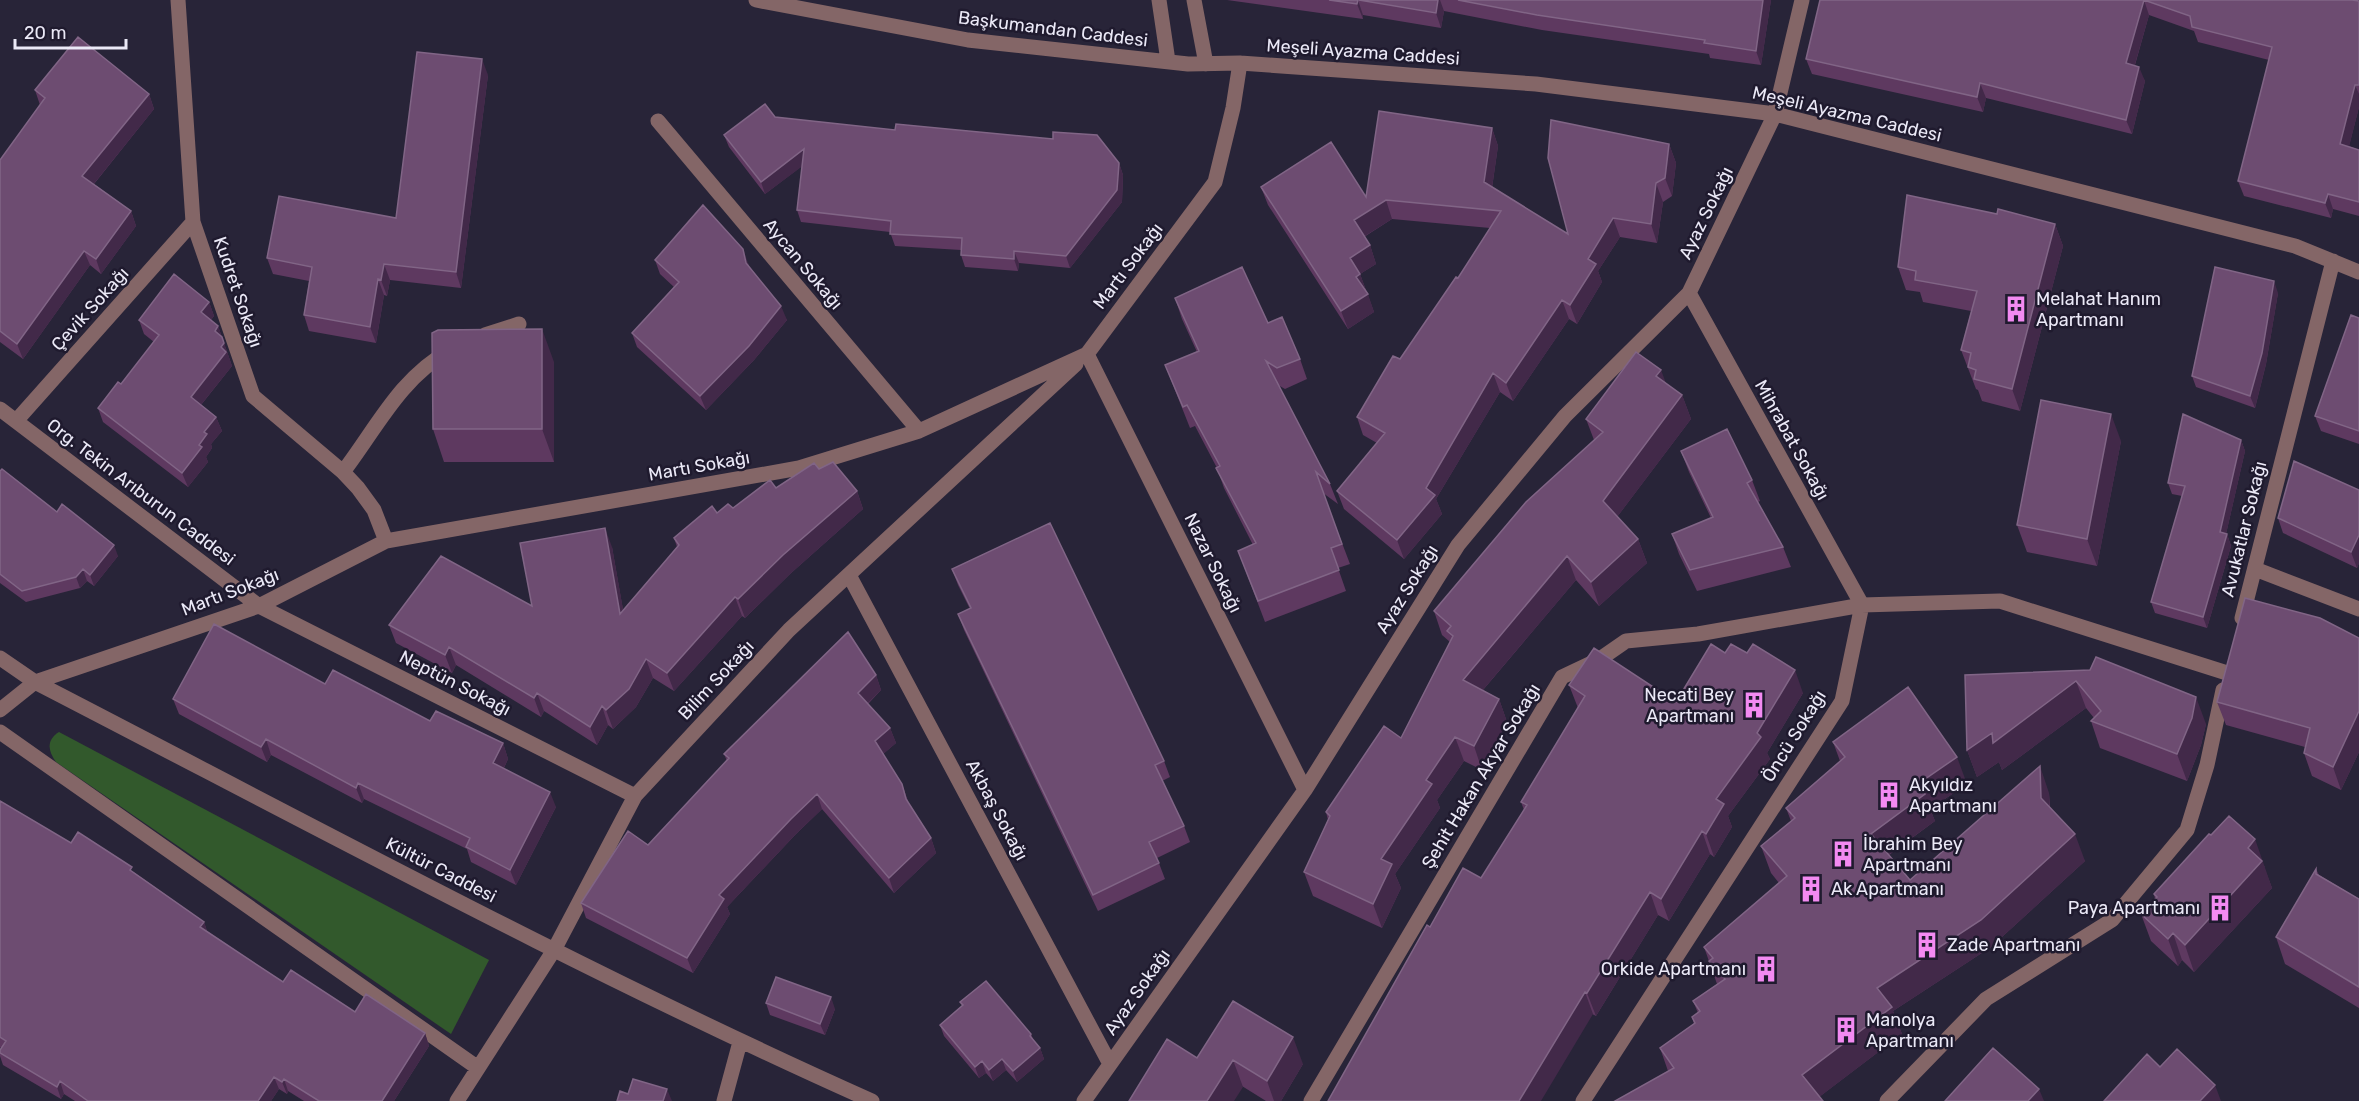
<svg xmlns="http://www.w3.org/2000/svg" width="2359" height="1101" viewBox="0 0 2359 1101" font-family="Rubik,sans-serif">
	<rect width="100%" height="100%" fill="#282438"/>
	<path fill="#32592c" d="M59,732L489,960L451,1034L56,762C48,751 46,740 59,732Z"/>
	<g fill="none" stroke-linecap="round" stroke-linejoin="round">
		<path stroke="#846667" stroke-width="15" d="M178,0L193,222L253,396L343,472L358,488L374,510L386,541
			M756,0L968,40L1188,64L1240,63L1536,84L1775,114L2295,246L2359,272
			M1159,0L1168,61
			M1194,0L1206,64
			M658,121L919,431
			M485,335L519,324
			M1087,354L1305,790
			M0,409L259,606L635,796
			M16,421L193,222
			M343,472C376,429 400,378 449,351
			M2255,569L2359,609
			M849,575L1110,1064
			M2242,618L2333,261
			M0,658L35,682C312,825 587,974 872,1101
			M0,710L35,682L259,606L386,541L799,468L919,431L1087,354L1215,182L1233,108L1240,63
			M0,732L478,1068
			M457,1101L554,950L635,796L789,630L1076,364
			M724,1101L740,1042
			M1084,1101L1305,790L1458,545L1565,416L1689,293L1775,114L1802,0
			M1311,1101L1562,677L1600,659L1626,641L1698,634L1862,605L1689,293
			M1583,1101L1842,701L1862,605L2000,601L2227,673
			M1887,1101L1986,999L2112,920L2187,830L2207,765L2223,690"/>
	</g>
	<path fill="#5e3960" d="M1227,0H1771L1761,65L1710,58L1709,54L1542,30L1444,11L1441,28L1363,15V19Z
		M1820,0H2352L2359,1V107L2349,146L2359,150V216L2333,209L2331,218L2244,196L2238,181L2269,60L2198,42L2194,31L2149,15L2135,65L2145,81L2132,134L1986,98L1983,112L1812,74L1806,59Z
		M488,75L461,288L390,280L387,296L384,295L376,343L309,331L304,315L309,281L273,274L267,258L396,218Z
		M35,90L149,94L154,109L94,184L131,211L136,226L101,274L90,265L23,359L0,342V160L40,105Z
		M775,117L1119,163L1123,175L1122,202L1070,268L1019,263L1018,271L965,267L961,255V250L895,246L890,232L801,222L797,210L802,166L765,194L729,147L724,135Z
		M1492,128L1498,146L1492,188L1568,234L1669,144L1676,163L1672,196L1663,202L1657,243L1620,237L1598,271L1602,282L1577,324L1569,319L1513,401L1500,392L1436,499L1442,514L1404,559L1344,509L1337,491L1377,443L1363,435L1357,417L1400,359L1458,278L1490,228L1392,219L1364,237L1370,245L1376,264L1360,274L1374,312L1348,329L1268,205L1261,187L1366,197Z
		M2055,224L2063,246L2020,411L1982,401L1978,390L1976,389L1961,350L1971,311L1923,302L1920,292L1906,290L1898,267Z
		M655,260L748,263L749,267L787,320L754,360L706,410L637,347L632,333L674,287L660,274Z
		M2278,293L2266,364L2255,408L2196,387L2192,376Z
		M1175,298L1268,323L1300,359L1307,379L1285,389L1278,385L1330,484L1338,504L1323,493L1350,564L1338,568L1346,591L1265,622L1238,551L1253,545L1224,488L1217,468L1195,426L1190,428L1165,365L1197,352L1182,319Z
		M209,302L214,316L211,320L218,326L232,366L201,405L216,417L222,431L211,444L212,448L206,457L208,462L188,487L103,422L98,408L121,384L154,342L144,334L139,320Z
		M2359,318V444L2321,431L2315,416Z
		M554,362V462H444L433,429Z
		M1666,383L1682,395L1691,419L1617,517L1638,539L1647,563L1599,606L1576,580L1483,690L1499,699L1507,722L1482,770L1464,761L1437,800L1440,808L1395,874L1401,888L1382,928L1313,896L1304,872L1328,820L1326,812L1401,738L1450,642L1442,635L1434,611L1594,440L1586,419Z
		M2241,440L2245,451L2226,534H2227L2231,546L2207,628L2155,613L2151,602L2182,496L2172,494L2168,483Z
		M2121,441L2097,566L2027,552L2017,525Z
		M1681,451L1752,480L1760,501L1758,502L1783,547L1791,567L1697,591L1679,554L1672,534L1711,518L1689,472Z
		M819,469L857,491L863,509L790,574L745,618L742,616L674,691L653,678L636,707L613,729L608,725L597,745L544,711L541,717L456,665L452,673L396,643L389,625L532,606L612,547L623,610L677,547L674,538L717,513L733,508L776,488Z
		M0,471L118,556L94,586L87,581L80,588L26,602L0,583Z
		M2359,490V563L2357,568L2283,533L2278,518Z
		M952,569L1164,761L1170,777L1162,781L1184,826L1190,842L1157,858L1165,879L1098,911L964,630L958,614L970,609L958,585Z
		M2359,638V752L2341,790L2312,776L2304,753L2305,747L2226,725L2217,702Z
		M1725,653L1803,693L1767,753L1770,759L1728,816L1732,827L1714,857L1710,854L1669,921L1658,915L1596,1016L1430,927L1481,878L1524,810L1521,802L1578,708L1569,685L1676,702Z
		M2090,670L2206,724L2201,745L2187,781L2100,748L2091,721L2094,718L2086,708L2002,770L1999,762L1977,777L1967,750Z
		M876,675L881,690L868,704L890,728L896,743L883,754L902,784L909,804L931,838L936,853L894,893L822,809L796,834L727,907L730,914L693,973L586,918L581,903L648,845L727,761L724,754Z
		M325,684L430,721L503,743L508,759L504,768L556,807L516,885L471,862L467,849L364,799L362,803L271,755L267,762L179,714L173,699Z
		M1833,742L1967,784L1930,809L1935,821L1889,855L1910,880L2049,793L2050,807L2085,861L1991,947L1893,1011L1902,1034L1819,1097L1668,1071L1660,1048L1694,1024L1692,1017L1698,1013L1693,1001L1717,984L1704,947L1779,883L1771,873L1761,846L1791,821L1786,808L1840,761Z
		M0,801L71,843L135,873L204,922L207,931L283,982L355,1012L425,1033L429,1046L394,1101H304L288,1091L287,1094L279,1089L271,1101H75L64,1094L61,1099L3,1065L0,1056V1050L1,1048L0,1047Z
		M2265,866L2264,867L2272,888L2194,972L2182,960L2178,966L2151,941L2141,914L2155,899L2154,894Z
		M2316,869L2319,875L2359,899V1008L2285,964L2276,937Z
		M960,1002L1031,1034L1033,1039L1040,1048L1044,1059L1017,1082L1006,1070L993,1081L986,1073L979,1078L944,1036L940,1025L962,1006Z
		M766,1003L835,1009L825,1035L770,1015Z
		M1197,1058L1303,1064L1281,1101H1266Z"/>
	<path fill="#422949" d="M1358,0L1363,15V19L1357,4Z
		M1438,0H1440L1444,11L1441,28L1436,13Z
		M1763,0H1771L1761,65L1756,51Z
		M2144,0L2149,15L2131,78L2126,63Z
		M482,59L488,75L461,288L456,272Z
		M2139,67L2145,81L2132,134L2126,120Z
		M1980,83L1986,98L1983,112L1977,97Z
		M2355,85L2359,94V107L2346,159L2340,144Z
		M149,94L154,109L88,191L82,176Z
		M1492,128L1498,146L1490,201L1484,182Z
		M1669,144L1676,163L1672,196L1665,178Z
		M804,149L808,162L765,194L761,182Z
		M1119,163L1123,175L1122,202L1070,268L1066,256Z
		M1656,183L1663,202L1657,243L1651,224Z
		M2328,194L2333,209L2331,218L2325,203Z
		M1386,200L1392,219L1360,239L1354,220Z
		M131,211L136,226L101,274L96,259Z
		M1613,218L1620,237L1598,271L1602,282L1577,324L1570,305L1588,259Z
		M2055,224L2063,246L2020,411L2012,389Z
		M1370,245L1376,264L1360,274L1367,293L1363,295L1350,258Z
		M743,249L748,263L751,277L746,263Z
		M84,251L90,265L23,359L17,344Z
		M1014,251L1019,263L1018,271L1014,259Z
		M384,264L390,280L387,296L381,280Z
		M378,279L384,295L376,343L370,327Z
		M2274,281L2278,293L2266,364L2255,408L2250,396Z
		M1368,294L1374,312L1348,329L1341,311Z
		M1562,300L1569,319L1513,401L1506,383Z
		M209,302L214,316L206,326L201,312Z
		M781,306L787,320L754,360L706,410L700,396Z
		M218,326L223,340L215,331Z
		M542,329L554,362V462L542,429Z
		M224,343L232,366L196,411L191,397Z
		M1661,370L1670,394L1656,376Z
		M1493,373L1500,392L1436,499L1442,514L1404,559L1397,540L1426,488Z
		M1682,395L1691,419L1611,525L1603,501Z
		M2111,414L2121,441L2097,566L2087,539Z
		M216,417L222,431L211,444L212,448L206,457L208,462L188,487L182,473L199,445L204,432Z
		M2241,440L2245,451L2224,543L2220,532Z
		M857,491L863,509L790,574L745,618L738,599L783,555Z
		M605,528L612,547L627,632L620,614Z
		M2227,534L2231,546L2207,628L2203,617Z
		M2359,535V563L2357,568L2351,552Z
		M1638,539L1647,563L1599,606L1591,582Z
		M114,545L118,556L94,586L90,575Z
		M1567,556L1576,580L1471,704L1463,680Z
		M83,569L87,581L80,588L76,577Z
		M735,597L742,616L674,691L667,673Z
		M449,647L456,665L452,673L445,655Z
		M646,659L653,678L636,707L613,729L606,710Z
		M1795,670L1803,693L1767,753L1770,759L1728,816L1732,827L1714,857L1706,834L1716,799L1757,733Z
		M876,675L881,690L863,708L858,693Z
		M2076,681L2086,708L2002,770L1999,762L1977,777L1967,750L1992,733Z
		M537,693L544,711L541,717L534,698Z
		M2196,697L2206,724L2201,745L2187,781L2177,754Z
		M1499,699L1507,722L1482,770L1474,746Z
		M602,706L608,725L597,745L590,727Z
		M2359,711V752L2341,790L2333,767Z
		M890,728L896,743L881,756L875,741Z
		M1455,737L1464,761L1437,800L1440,808L1395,874L1401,888L1382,928L1373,904L1381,859L1426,780Z
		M266,739L271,755L267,762L261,747Z
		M503,743L508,759L499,778L493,763Z
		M1957,757L1967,784L1930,809L1935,821L1880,861L1871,834L1918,784Z
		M2040,766L2049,793L2050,825L2041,798Z
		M358,783L364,799L362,803L356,788Z
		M550,792L556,807L516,885L510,870Z
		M817,794L822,809L796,834L727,907L730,914L693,973L687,958L719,895L791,819Z
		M1702,831L1710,854L1669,921L1661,899Z
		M2075,834L2085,861L1991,947L1893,1011L1902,1034L1814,1101L1802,1075L1877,988Z
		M931,838L936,853L894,893L889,878Z
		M2255,839L2272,888L2194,972L2185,945L2248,848Z
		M1650,892L1658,915L1596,1016L1587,993Z
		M204,922L208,934L200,927Z
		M2173,933L2182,960L2178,966L2168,939Z
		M1585,992L1593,1014L1541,1101H1519Z
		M831,997L835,1009L825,1035L820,1024Z
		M425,1033L429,1046L394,1101H382Z
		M1293,1037L1303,1064L1281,1101H1274L1267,1081Z
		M1040,1048L1044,1059L1017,1082L1013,1071Z
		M1002,1059L1006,1070L993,1081L989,1070Z
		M1233,1060L1243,1087L1234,1101H1207Z
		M982,1061L986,1073L979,1078L975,1067Z
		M274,1077L279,1089L271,1101H258Z
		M284,1079L288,1091L287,1094L282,1082Z
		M60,1081L64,1094L61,1099L57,1087Z
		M2215,1085L2221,1101H2200Z
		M667,1089L672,1101H663Z
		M2039,1089L2044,1101H2028Z"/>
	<path fill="#6d4c71" stroke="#816586" stroke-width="1.5" d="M1329,0H1358L1357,4Z
		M1359,0H1438L1436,13Z
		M1458,0H1763L1756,51L1704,43L1705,40L1537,15Z
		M1820,0H2352L2359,1V85H2355L2340,144L2359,150V202L2328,194L2325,203L2238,181L2272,47L2192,27L2190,16L2144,0L2126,63L2139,67L2126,120L1980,83L1977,97L1806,59Z
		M78,37L149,94L82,176L131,211L96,259L84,251L17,344L0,331V160L45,98L35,90Z
		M417,52L482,59L456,272L384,264L381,280L378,279L370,327L304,315L312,267L267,258L279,196L396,218Z
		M765,104L775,117L895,130L896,124L1053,139V132L1097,135L1119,163L1117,190L1066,256L1014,251V259L961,255L962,238L890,234L891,221L797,210L804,149L761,182L724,135Z
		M1379,111L1492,128L1484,182L1568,234L1548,158L1551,120L1669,144L1665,178L1656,183L1651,224L1613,218L1588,259L1596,264L1570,305L1562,300L1506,383L1493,373L1426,488L1435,495L1397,540L1337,491L1385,433L1357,417L1393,356L1400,359L1456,277L1458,278L1501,211L1386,200L1354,220L1370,245L1350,258L1360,274L1356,277L1368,294L1341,311L1261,187L1331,142L1366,197Z
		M1907,195L1997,214L1998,209L2055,224L2012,389L1974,379L1976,370L1968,367L1971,353L1961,350L1977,291L1915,280L1916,271L1898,267Z
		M703,205L743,249L746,263L781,306L749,346L700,396L632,333L679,282L655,260Z
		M1242,267L1268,323L1282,317L1300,359L1277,368L1266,361L1330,484L1316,472L1342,544L1331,548L1339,570L1258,601L1238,551L1256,543L1216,468L1220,466L1187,405L1183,407L1165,365L1199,351L1175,298Z
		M2215,267L2274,281L2262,353L2250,396L2192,376Z
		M174,274L209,302L201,312L218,326L215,331L222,337L224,343L221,347L226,352L191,397L216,417L204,432L207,434L199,445L202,447L182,473L98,408L118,382L121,384L159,335L139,320Z
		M2351,315L2359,318V431L2315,416Z
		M542,329V429H433L432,333L438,330Z
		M1636,352L1661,370L1656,376L1682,395L1603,501L1638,539L1591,582L1567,556L1463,680L1499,699L1474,746L1455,737L1426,780L1432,784L1381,859L1392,864L1373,904L1304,872L1330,816L1326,812L1384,726L1401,738L1453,636L1447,631L1451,626L1434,611L1526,502L1603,432L1586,419Z
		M2041,400L2111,414L2087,539L2017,525Z
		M2183,414L2241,440L2220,532L2227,534L2203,617L2151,602L2185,486L2168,483Z
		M1727,429L1752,480L1747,483L1783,547L1690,570L1672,534L1713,517L1681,451Z
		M2294,461L2359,490V535L2351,552L2278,518Z
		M833,462L857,491L783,555L738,599L735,597L667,673L646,659L629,689L606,710L602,706L590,727L537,693L534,698L449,647L445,655L389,625L441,556L532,606L520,543L605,528L620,614L679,545L674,538L712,506L717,513L728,504L733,508L770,480L776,488L814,463L819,469Z
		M2,469L57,512L62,504L114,545L90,575L83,569L76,577L22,591L0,574V471Z
		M1050,523L1164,761L1155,765L1184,826L1149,842L1159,863L1093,895L958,614L971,608L952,569Z
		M2245,598L2320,618L2359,638V711L2333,767L2304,753L2310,728L2217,702Z
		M214,624L325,684L333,670L430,721L436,711L503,743L493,763L550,792L510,870L466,847L470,838L358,783L356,788L266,739L261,747L173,699Z
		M848,632L876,675L858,693L890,728L875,741L902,784L906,799L931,838L889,878L817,794L791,819L719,895L724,899L687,958L581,903L628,831L648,845L729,758L724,754Z
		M1711,644L1725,653L1731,644L1747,653L1753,644L1795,670L1757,733L1761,737L1716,799L1724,804L1706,834L1702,831L1661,899L1650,892L1587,993L1585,992L1519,1101H1328L1427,925L1430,927L1463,868L1481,878L1527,805L1521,802L1585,696L1569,685L1594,648L1676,702Z
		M2096,657L2196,697L2192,718L2177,754L2091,721L2101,711L2076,681L1993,743L1992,733L1967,750L1965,675L2090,670Z
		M1908,687L1957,757L1918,784L1925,794L1871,834L1910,880L2040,766L2041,798L2075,834L1981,920L1877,988L1892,1007L1802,1075L1823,1101H1615L1674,1068L1660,1048L1695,1023L1692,1017L1700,1011L1693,1001L1725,979L1709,961L1713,958L1704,947L1787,876L1761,846L1795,818L1786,808L1845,757L1833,742Z
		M0,801L71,843L78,832L132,867L130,870L204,922L200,927L283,982L291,970L355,1012L366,994L425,1033L382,1101H319L284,1079L282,1082L274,1077L258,1101H88L60,1081L57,1087L0,1053V1050L6,1041L0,1037Z
		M2229,816L2255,839L2248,848L2262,861L2185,945L2173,933L2168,939L2141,914L2157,897L2154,894L2209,834L2211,835Z
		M2316,869V874L2359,899V987L2276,937Z
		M776,977L831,997L820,1024L766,1003Z
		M986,981L1031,1034L1030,1036L1040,1048L1013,1071L1002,1059L989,1070L982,1061L975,1067L940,1025L963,1005L960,1002Z
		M1233,1001L1293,1037L1267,1081L1233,1060L1207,1101H1129L1167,1039L1197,1058Z
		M1993,1048L2039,1089L2028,1101H1945Z
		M2177,1049L2215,1085L2200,1101H2104L2147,1054L2160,1067Z
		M633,1079L667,1089L663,1101H617L620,1091L628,1094Z"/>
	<defs>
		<g id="building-bare" transform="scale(2.07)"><path d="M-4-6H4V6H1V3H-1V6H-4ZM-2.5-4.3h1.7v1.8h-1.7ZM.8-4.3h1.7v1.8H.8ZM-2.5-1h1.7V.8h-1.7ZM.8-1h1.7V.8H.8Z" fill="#f38af2" stroke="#1f1a2e" stroke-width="2.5" paint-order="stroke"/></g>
	</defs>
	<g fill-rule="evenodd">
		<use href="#building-bare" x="2016" y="309"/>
		<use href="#building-bare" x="1754" y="705"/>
		<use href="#building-bare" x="1889" y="795"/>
		<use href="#building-bare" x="1843" y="854"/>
		<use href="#building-bare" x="1811" y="889"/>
		<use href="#building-bare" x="2220" y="908"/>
		<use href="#building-bare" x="1927" y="945"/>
		<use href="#building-bare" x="1766" y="969"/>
		<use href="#building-bare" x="1846" y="1030"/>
	</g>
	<g text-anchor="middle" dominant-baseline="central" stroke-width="5" stroke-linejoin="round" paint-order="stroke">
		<g font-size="18" fill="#ebe9f7" stroke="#1f1a2e">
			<text transform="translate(1053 29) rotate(7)">Başkumandan Caddesi</text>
			<text transform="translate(1363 52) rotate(4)">Meşeli Ayazma Caddesi</text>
			<text transform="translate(1847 114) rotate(13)">Meşeli Ayazma Caddesi</text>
			<text transform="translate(1706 213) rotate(-64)">Ayaz Sokağı</text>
			<text transform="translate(803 264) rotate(50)">Aycan Sokağı</text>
			<text transform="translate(1128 266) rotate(-53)">Martı Sokağı</text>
			<text transform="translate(238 292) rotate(71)">Kudret Sokağı</text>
			<text transform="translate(90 309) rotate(-48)">Çevik Sokağı</text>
			<text transform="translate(1792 440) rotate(61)">Mihrabat Sokağı</text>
			<text transform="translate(699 466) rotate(-10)">Martı Sokağı</text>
			<text transform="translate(141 492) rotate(37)">Org. Tekin Arıburun Caddesi</text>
			<text transform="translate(2244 529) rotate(-76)">Avukatlar Sokağı</text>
			<text transform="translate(1213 563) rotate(64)">Nazar Sokağı</text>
			<text transform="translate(1407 589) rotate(-58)">Ayaz Sokağı</text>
			<text transform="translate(230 592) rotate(-21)">Martı Sokağı</text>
			<text transform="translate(716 680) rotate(-47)">Bilim Sokağı</text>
			<text transform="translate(455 683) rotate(27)">Neptün Sokağı</text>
			<text transform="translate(1794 736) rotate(-58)">Öncü Sokağı</text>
			<text transform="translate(1481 776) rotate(-59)">Şehit Hakan Akyar Sokağı</text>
			<text transform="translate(997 810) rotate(62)">Akbaş Sokağı</text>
			<text transform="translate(441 870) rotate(27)">Kültür Caddesi</text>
			<text transform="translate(1137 992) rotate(-55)">Ayaz Sokağı</text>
		</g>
		<g font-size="18" fill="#ebe9f7" stroke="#1f1a2e" text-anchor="start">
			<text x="2036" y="299">Melahat Hanım<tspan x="2036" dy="21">Apartmanı</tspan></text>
			<text x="1734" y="695" text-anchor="end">Necati Bey<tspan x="1734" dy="21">Apartmanı</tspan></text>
			<text x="1909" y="785">Akyıldız<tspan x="1909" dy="21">Apartmanı</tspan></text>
			<text x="1863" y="844">İbrahim Bey<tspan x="1863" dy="21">Apartmanı</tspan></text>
			<text x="1831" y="889">Ak Apartmanı</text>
			<text x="2200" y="908" text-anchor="end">Paya Apartmanı</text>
			<text x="1947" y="945">Zade Apartmanı</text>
			<text x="1746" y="969" text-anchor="end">Orkide Apartmanı</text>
			<text x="1866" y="1020">Manolya<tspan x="1866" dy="21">Apartmanı</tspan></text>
		</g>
	</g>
	<path d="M15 39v9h111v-9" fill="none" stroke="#ebe9f7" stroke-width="3"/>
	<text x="24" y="39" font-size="18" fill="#ebe9f7" stroke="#1f1a2e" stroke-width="4.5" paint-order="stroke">20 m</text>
</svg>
